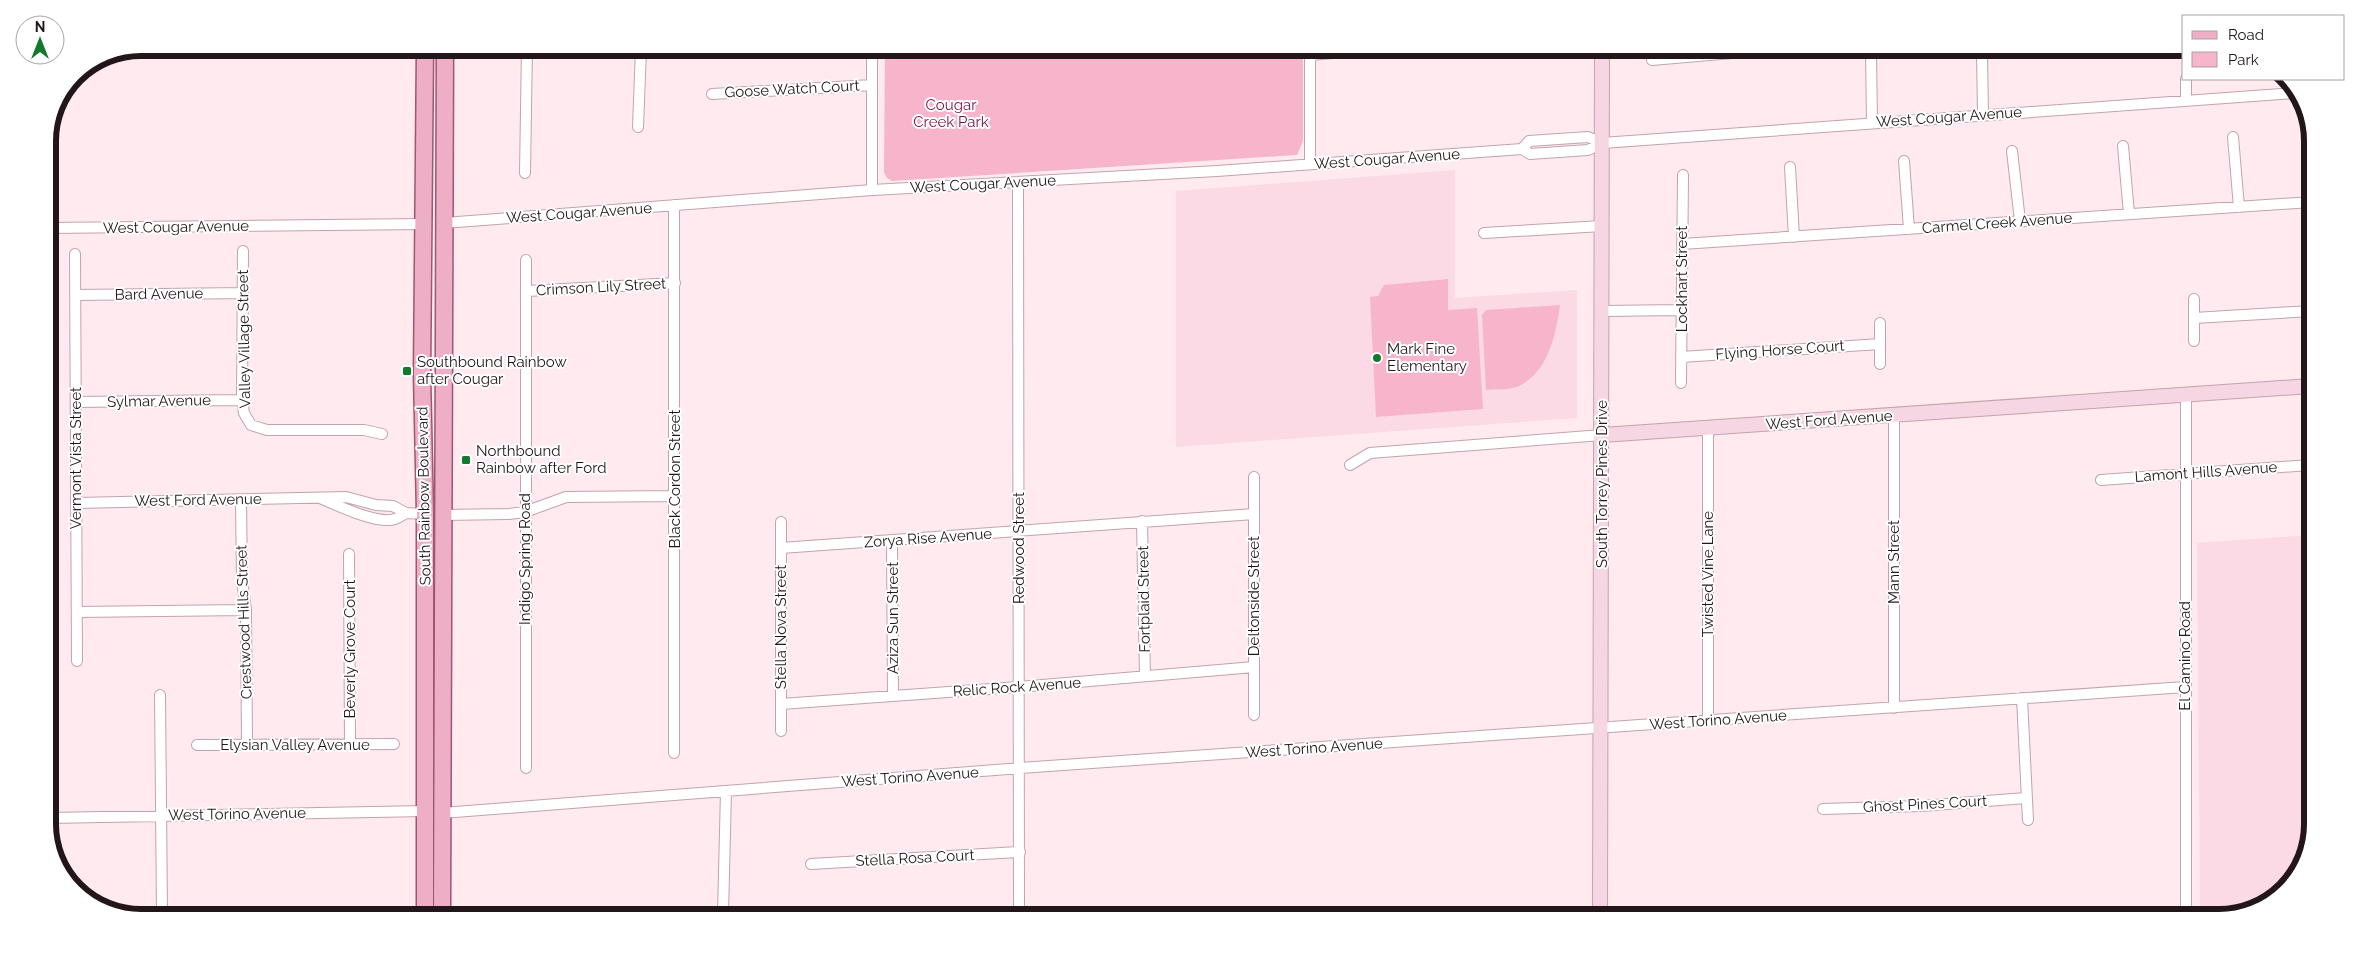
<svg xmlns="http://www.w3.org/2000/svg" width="2360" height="965" viewBox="0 0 2360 965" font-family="Raleway,sans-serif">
	<rect width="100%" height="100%" fill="#ffeaf0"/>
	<path fill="#fcdae5" d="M1455,170V298L1577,290V418L1176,447V191Z
		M2310,535L2307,854L2275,898L2219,917H2200L2197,543Z"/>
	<path fill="#f7b5cb" d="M885,49L1303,50V141L1297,155L892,181L887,178L884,172Z
		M1448,279V310L1477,308L1483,409L1376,417L1370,297L1378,296L1384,285Z
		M1560,305C1556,335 1547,378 1513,388C1505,390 1494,389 1486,390L1482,315L1486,310Z"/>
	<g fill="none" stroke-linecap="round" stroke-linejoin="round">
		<g stroke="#c3a3ad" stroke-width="12">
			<path id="street" d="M872,49V190
				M527,51L572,49
				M1871,52L1872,122
				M1982,52L1983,115
				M1310,55L1368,50
				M1652,60L1755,51
				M2186,79V100
				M712,94L872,85
				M638,127L641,49
				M2233,137L2239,207
				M2123,146L2129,214
				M1522,149L1529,141L1588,137L1602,143
				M2012,151L2020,221
				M1904,161L1909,229
				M1310,164V50
				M1790,167L1794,237
				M525,173L527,48
				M1018,182L1019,915
				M674,205V753
				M444,223L872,190L1217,171L1522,149L1530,154L1588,150L1602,143L2296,93
				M48,228L425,224
				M1484,233L1602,226
				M1682,244L2312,202
				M243,251L242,400L244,413L251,425L267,430H364L382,434
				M75,254L77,661
				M526,260V768
				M527,291L675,283
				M75,295L243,293
				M2194,299V341
				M1603,311L1681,310
				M2194,318L2311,311
				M1880,323V364
				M1681,357L1880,344
				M1681,383L1683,175
				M76,402L242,400
				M1708,428V720
				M1350,465L1370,453L1602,435
				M1254,477V715
				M2101,480L2310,465
				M322,499C339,506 378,525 395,519C399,518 402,515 406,513
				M241,500L242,580L246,610L247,745
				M76,503L346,497L376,505L393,506L406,513L425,514
				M443,515L509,514L525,512L566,497L675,496
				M1142,521L1145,676
				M781,522V731
				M892,540L893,696
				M781,548L1254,514
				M349,554L350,744
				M77,612L246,610
				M160,695L162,913
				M2022,698L2028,820
				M781,704L1019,687L1254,667
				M1894,708V415
				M197,745L394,744
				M1823,809L1921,806L2026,798
				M442,813L1020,768L2185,687
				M48,818L426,811
				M811,864L1020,852
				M723,914L726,791
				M2186,917V395"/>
		</g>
		<g stroke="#c3a3ad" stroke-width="16">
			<path id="secondary" d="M1602,435L2311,386
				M1600,916L1602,51"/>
		</g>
		<g stroke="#9f5671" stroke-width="19">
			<path id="primary" d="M425,48L422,374L425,514V913
				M442,913L445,48"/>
		</g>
		<use href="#street" stroke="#fff" stroke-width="10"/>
		<use href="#secondary" stroke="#f6d6e2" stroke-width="14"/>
		<use href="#primary" stroke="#eeaec6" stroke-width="16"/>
	</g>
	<g fill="#117a2e" stroke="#fff" stroke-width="2">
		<circle cx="1377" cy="358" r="5"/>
		<rect x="402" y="366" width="10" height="10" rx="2.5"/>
		<rect x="461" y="455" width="10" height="10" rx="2.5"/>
	</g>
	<g text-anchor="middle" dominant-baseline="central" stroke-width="4" stroke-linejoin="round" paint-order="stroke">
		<g font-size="15" fill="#22161a" stroke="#fff">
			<text transform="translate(792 89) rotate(-3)">Goose Watch Court</text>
			<text transform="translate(1949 117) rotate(-4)">West Cougar Avenue</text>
			<text transform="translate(1387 159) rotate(-4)">West Cougar Avenue</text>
			<text transform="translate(983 184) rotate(-3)">West Cougar Avenue</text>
			<text transform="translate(579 213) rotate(-4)">West Cougar Avenue</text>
			<text transform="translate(1997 223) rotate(-4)">Carmel Creek Avenue</text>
			<text transform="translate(176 227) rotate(-1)">West Cougar Avenue</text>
			<text transform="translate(1682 279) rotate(-90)">Lockhart Street</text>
			<text transform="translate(601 287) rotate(-3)">Crimson Lily Street</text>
			<text transform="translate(159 294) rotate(-1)">Bard Avenue</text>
			<text transform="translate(244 339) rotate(-91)">Valley Village Street</text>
			<text transform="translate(1780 350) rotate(-4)">Flying Horse Court</text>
			<text transform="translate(159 401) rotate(-1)">Sylmar Avenue</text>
			<text transform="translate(1829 420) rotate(-4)">West Ford Avenue</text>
			<text transform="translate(76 458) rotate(-90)">Vermont Vista Street</text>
			<text transform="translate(2206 472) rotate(-4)">Lamont Hills Avenue</text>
			<text transform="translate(675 479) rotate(-90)">Black Cordon Street</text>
			<text transform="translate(1602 484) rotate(-90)">South Torrey Pines Drive</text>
			<text transform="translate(424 496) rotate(-91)">South Rainbow Boulevard</text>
			<text transform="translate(198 500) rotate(-1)">West Ford Avenue</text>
			<text transform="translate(928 538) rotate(-4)">Zorya Rise Avenue</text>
			<text transform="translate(1019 548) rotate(-90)">Redwood Street</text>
			<text transform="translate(525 559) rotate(-90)">Indigo Spring Road</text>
			<text transform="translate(1894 562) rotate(-90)">Mann Street</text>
			<text transform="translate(1708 574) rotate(-90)">Twisted Vine Lane</text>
			<text transform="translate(1254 596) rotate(-90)">Deltonside Street</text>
			<text transform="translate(1144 599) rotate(-91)">Fortplaid Street</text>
			<text transform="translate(893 618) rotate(-90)">Aziza Sun Street</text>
			<text transform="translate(244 622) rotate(-92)">Crestwood Hills Street</text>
			<text transform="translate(781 627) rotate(-90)">Stella Nova Street</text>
			<text transform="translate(350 649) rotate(-90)">Beverly Grove Court</text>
			<text transform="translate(2185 656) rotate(-90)">El Camino Road</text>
			<text transform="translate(1017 687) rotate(-4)">Relic Rock Avenue</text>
			<text transform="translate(1718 720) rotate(-4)">West Torino Avenue</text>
			<text x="295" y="745">Elysian Valley Avenue</text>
			<text transform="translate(1314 748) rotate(-4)">West Torino Avenue</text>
			<text transform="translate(910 777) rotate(-4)">West Torino Avenue</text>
			<text transform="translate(1925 804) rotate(-3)">Ghost Pines Court</text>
			<text transform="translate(237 814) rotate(-1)">West Torino Avenue</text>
			<text transform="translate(915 858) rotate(-3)">Stella Rosa Court</text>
		</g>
		<g font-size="15" fill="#7a1346" stroke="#fff">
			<text x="951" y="105">Cougar<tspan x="951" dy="17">Creek Park</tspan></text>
		</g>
		<g font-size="15" fill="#22161a" stroke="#fff" text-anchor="start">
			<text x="1387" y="349">Mark Fine<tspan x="1387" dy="17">Elementary</tspan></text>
			<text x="417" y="362">Southbound Rainbow<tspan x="417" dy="17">after Cougar</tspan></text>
			<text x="476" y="451">Northbound<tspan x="476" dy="17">Rainbow after Ford</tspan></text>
		</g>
	</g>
	<path d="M0 0H2360V965H0ZM141 56H2219A85 85 0 0 1 2304 141V824A85 85 0 0 1 2219 909H141A85 85 0 0 1 56 824V141A85 85 0 0 1 141 56Z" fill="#fff" fill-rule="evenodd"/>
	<path fill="none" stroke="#22161a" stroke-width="6" d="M141 56H2219A85 85 0 0 1 2304 141V824A85 85 0 0 1 2219 909H141A85 85 0 0 1 56 824V141A85 85 0 0 1 141 56Z"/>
	<rect x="2182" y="15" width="162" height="65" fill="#ffffff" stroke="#a7a2a3"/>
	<rect x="2192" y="31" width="25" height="8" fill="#eeaec6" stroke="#a7a2a3"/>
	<text x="2228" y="40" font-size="15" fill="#22161a">Road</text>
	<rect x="2192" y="52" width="25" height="15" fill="#f7b5cb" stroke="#a7a2a3"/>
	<text x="2228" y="65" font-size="15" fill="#22161a">Park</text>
	<g transform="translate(40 40)"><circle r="24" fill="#ffffff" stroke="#a7a2a3"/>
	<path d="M0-4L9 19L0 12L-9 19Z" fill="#117a2e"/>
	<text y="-8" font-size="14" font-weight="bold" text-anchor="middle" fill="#22161a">N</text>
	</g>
</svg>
